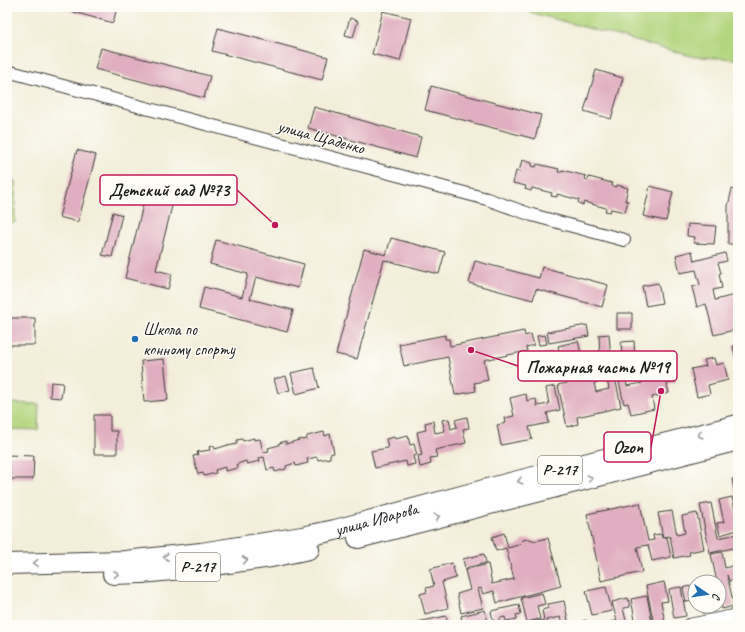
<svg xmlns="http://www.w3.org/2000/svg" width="745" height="632" viewBox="0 0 745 632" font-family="Caveat,sans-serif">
	<rect width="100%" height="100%" fill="#fdfcf7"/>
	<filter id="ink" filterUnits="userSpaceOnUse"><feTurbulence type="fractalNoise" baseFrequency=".025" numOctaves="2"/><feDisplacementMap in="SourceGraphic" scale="8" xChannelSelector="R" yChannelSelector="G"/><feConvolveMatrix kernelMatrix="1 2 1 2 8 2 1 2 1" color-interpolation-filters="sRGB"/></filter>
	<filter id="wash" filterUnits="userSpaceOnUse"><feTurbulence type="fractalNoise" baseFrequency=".012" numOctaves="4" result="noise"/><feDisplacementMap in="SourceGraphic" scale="16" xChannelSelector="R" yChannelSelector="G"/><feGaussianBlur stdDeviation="0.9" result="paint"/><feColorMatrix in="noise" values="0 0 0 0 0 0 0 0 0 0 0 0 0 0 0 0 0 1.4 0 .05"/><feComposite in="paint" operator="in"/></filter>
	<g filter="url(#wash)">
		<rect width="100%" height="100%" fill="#f2eed9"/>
		<path fill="#b3d57e" stroke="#68784d" d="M510,7H738V59L695,57Z
			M7,181H15V223H7Z
			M7,403L39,404L38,430L7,429Z"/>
		<g id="blocks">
			<path fill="#e0aec0" d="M56,7H117L113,23Z
				M383,11L411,18L400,61L372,54Z
				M350,18L358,21L353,37L345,35Z
				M218,28L328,57L322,80L212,51Z
				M101,48L210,76L204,98L95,69Z
				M596,70L623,78L611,119L584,111Z
				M431,86L541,115L535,139L425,110Z
				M314,107L421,137L416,158L308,128Z
				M77,150L96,155L78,222L59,217Z
				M522,160L532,163V166L536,167L537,164L559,169L558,172H562V170L586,176L585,179L588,180L589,177L612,183V186L616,187L617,185L628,188L625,201H628L625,212L611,209L610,212L605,211L606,208L584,202L583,205L578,203L579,200L557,194V197L551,196L552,193L532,188L531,191L525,189L526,186L513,183L516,171L519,172Z
				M150,177L170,181L168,189L176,190L156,270L172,274L168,289L125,278Z
				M650,186L673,192L666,221L643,216Z
				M732,189L738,191V244H728V206Z
				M113,212L122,215L112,257L102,255Z
				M688,224L716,226L714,244L694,243L695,237L687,236Z
				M391,238L445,252L439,274L384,260L357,359L336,354L364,249L386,255Z
				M216,240L304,264L298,288L256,277L250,299L293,310L287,332L199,309L204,287L242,297L248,274L210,264Z
				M692,251L694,261L725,253L727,261L718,263L721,273L719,274L722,288L713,290L715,300L735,295L738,310V329L714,335L706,304L697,307L692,287L700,285L696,270L680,273L676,255Z
				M475,261L539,278L542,267L608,285L602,307L536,289L533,300L469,283Z
				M658,283L662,303L646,306L642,286Z
				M617,313H632V329H617Z
				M7,318H35V345H7Z
				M587,325L589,336L549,343L547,332Z
				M524,331L525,336L531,334L534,345L526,347L527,351L484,360L488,380L474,383L476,391L455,395L448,357L404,366L399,344L445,335V339H449L450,346Z
				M609,334L611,359L600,360L599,335Z
				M545,335L547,344L539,345L537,336Z
				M578,341L584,365L564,370L558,346Z
				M634,341L635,357H622L621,342Z
				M738,345V366H737L733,346Z
				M554,351L559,377L549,379L543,353Z
				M714,358L716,365L724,363L728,380L708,385L710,394L697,397L691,369L706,366L704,360Z
				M164,359L168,400L144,402L141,361Z
				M657,364L659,374L673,371L676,382L667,384L669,393L652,397L654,409L631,414L628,403L624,404L617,373L624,372L627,386L642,383L640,374L647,372L645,367Z
				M314,368L319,388L296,394L291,373Z
				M614,372L621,407L577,417L578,424L567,427L558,385L598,376L599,382L594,383L596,392L609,389L606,374Z
				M286,376L290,390L278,393L274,379Z
				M51,382L63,383L61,398L50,397Z
				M555,386L560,410L547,413L549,423L529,427L532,439L501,445L497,425L506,423L505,418L514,416L510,398L526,394L527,401L536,399L537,406L549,404L546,388Z
				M94,415H110V431H117V454H94Z
				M467,417L469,428L463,429L466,443L435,450L437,457L430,458L431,464L420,467L418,456L422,455L417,432L426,430L425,423L433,421L435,433L445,431L442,420L449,419L451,429L457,427L455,420Z
				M324,432L325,436L330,434L334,453L330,454V458L318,460L317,457L307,459L308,463L296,466L295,463L286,466V469L275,472L274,468L267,470L264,457L259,458L260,461L247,464L246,461L237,464L238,468L225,471V467L215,470L216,473L204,476L203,473L198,474L193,456L198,455L197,452L210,450L209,447L214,446L215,449L228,445V446L237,444V440L242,439L243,441L254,438V440L260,439L263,452L269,451L268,448L279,445V443L286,441V444L302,439V440L307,439V436Z
				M408,436L410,445L414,444L417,455L413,456L415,464L407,466L406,461L375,468L371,451L388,448L386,439L394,437L395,439Z
				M7,455L34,456L33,479H7Z
				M738,478V505H737L732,479Z
				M732,497L738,522V530L720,535L717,523L724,522L719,500Z
				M640,503L648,541L654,540L653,535L661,534L662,538L667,537L671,557L652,561L648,545L637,547L642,572L601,581L587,514Z
				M711,503L718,538L738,534V547L710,553L700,505Z
				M672,511L677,535L685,533L682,516L697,513L704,549L689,552L690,555L674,558L670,536L663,537L658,513Z
				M504,533L508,548L518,545L523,540L530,539L535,541L548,538L561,586L497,603L494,591L483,594L481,588L478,589L483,608L461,613L457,594L470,590L465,570L488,564L492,584L514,579L506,548L496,551L492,537Z
				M722,552L725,568L738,564V583L734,579L729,581L727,575L734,606L722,609L719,593V582H717L711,554Z
				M484,554L486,563L465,568L463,559Z
				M452,563L456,578L442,582L448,608L425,614L420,594L427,592L426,588L434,586L430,569Z
				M664,582L668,601L661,602L665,622L654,624L646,586Z
				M690,586L693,601L686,602L683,588Z
				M606,587L612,611L592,615L586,591Z
				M681,587L686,616L674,618L669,589Z
				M542,593L545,604L537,606L540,619L527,622L521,598Z
				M647,596L652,622L636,625L631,599Z
				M628,598L630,607L623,608L627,625H618L612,602Z
				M564,601L569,625H562L560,617L546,620L547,625H529L528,623L544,620L542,610L549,608L548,604Z
				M519,605L521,614L516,615L517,619L506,621L505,617L500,618L501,625H494L491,611Z
				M701,606H714L715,611L703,613Z
				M485,610L488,625H463L461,616Z
				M446,616L448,625H419L418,622Z
				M586,620L587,625H579V622Z
				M616,621L617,625H603V624Z"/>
		</g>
	</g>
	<g filter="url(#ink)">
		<use href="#blocks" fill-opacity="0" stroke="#3c3c38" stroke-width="1"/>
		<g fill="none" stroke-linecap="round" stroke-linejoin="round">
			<g stroke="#3c3c38" stroke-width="14">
				<path id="street" d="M7,71L487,199L532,215L624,240
					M689,625L738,615"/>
			</g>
			<g stroke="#3c3c38" stroke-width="22">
				<g id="primary">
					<path d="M358,538L738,440"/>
					<path id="s1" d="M7,564L125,561L201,553L302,537L335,530L506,484L738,425"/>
					<path d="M214,565L271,557L309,549"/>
					<path d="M113,574L142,573L181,569"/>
				</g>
			</g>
			<use href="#street" stroke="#fff" stroke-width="12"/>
			<use href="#primary" stroke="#fff" stroke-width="20"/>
		</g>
		<defs><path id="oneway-chevron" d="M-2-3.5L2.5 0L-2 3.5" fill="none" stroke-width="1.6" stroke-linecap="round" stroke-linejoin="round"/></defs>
		<g stroke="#999">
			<use href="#oneway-chevron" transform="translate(700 435) rotate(166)"/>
			<use href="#oneway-chevron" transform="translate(590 478) rotate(-14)"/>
			<use href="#oneway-chevron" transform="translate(520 481) rotate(166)"/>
			<use href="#oneway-chevron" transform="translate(437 517) rotate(-15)"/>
			<use href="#oneway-chevron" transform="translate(166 557) rotate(175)"/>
			<use href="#oneway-chevron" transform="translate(245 560) rotate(-8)"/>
			<use href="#oneway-chevron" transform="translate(36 563) rotate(178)"/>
			<use href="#oneway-chevron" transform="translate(116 574) rotate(-2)"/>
		</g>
	</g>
	<circle fill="#1f6fb2" stroke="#fdfcf7" stroke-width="1.5" cx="135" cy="339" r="4"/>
	<g text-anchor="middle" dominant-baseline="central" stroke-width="3" stroke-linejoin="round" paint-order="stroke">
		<g fill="#fdfcf7" stroke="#605f5e" stroke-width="1">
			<rect x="538" y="456" width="44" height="28" rx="3"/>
			<rect x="176" y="553" width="44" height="28" rx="3"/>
		</g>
		<g font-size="16" font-weight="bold" fill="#1c1c1c">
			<text x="560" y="470">Р-217</text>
			<text x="198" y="567">Р-217</text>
		</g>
		<g font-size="17" fill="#1c1c1c" stroke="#fdfcf7">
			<text transform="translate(321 137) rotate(15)">улица Щаденко</text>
			<text stroke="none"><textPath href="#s1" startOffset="373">улица Идарова</textPath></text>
		</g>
		<g font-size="17" fill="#1c1c1c" stroke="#fdfcf7" text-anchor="start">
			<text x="143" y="329">Школа по<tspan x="143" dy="20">конному спорту</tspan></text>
		</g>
	</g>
	<path fill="none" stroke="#c2185b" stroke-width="1.5" d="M275 225L237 190M471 350L518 366M661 391L651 447"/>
	<g fill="#c2185b" stroke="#fdfcf7" stroke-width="1.5">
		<circle cx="275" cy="225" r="4"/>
		<circle cx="471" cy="350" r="4"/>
		<circle cx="661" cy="391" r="4"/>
	</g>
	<g fill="#fdfcf7" stroke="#c2185b" stroke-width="1.5">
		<rect x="100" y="175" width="137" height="30" rx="4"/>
		<rect x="518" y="351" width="159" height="30" rx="4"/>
		<rect x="604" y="432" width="47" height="30" rx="4"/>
	</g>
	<g font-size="18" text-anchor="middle" font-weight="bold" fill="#1c1c1c">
		<text x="169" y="196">Детский сад №73</text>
		<text x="598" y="373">Пожарная часть №19</text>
		<text x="628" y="453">Ozon</text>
	</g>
	<rect width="745" height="632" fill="none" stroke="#fdfcf7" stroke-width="24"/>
	<g transform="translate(707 594) rotate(103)"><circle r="19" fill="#fdfcf7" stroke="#a3a29f"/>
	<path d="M0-3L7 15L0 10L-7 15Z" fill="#1f6fb2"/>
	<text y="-6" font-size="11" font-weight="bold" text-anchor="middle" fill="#1c1c1c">С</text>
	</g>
</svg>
